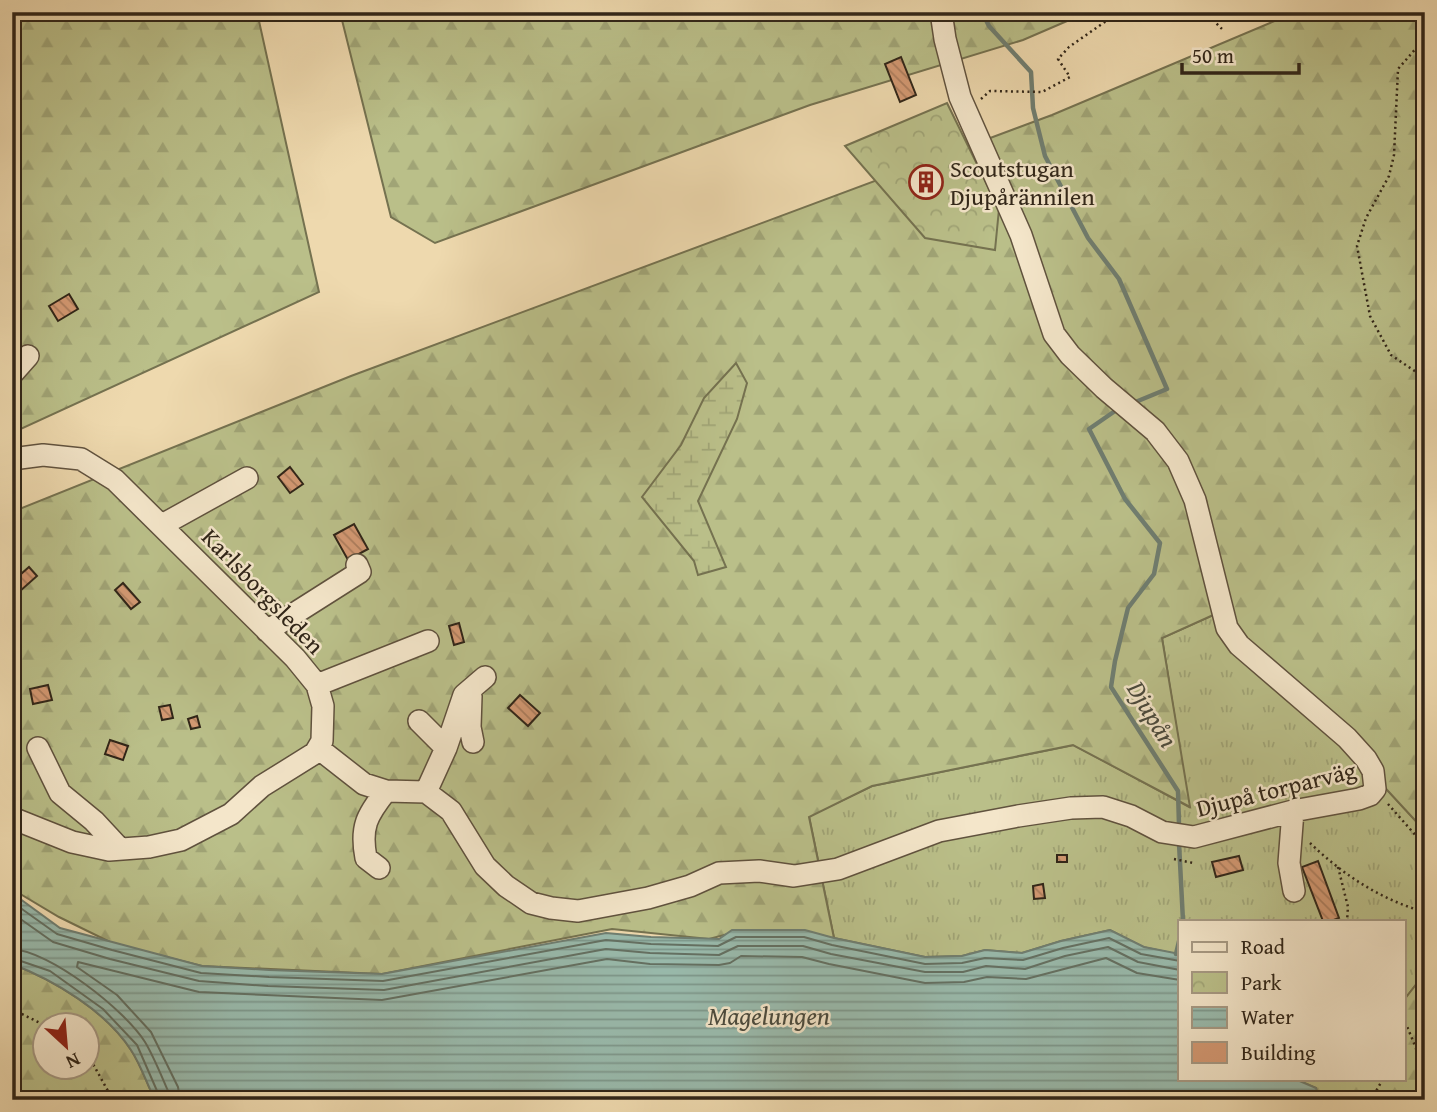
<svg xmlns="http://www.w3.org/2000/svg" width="1437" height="1112" viewBox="0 0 1437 1112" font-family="'Gentium Book Plus',serif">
	<defs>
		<pattern id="grass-tufts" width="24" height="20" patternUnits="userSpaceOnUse" patternTransform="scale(1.75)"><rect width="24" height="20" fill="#babf89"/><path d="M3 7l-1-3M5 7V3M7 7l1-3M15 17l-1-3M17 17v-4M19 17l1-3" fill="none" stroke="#a0a476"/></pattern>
		<pattern id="forest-firs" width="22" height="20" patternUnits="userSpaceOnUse" patternTransform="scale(1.75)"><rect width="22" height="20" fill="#babf89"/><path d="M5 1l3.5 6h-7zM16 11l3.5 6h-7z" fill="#a0a476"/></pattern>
		<pattern id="wetland-marsh" width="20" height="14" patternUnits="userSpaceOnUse" patternTransform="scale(1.75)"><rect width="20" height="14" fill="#babf89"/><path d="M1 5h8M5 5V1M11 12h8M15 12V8" fill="none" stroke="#a0a476"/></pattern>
		<pattern id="park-crowns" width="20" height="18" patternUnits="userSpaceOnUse" patternTransform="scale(1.75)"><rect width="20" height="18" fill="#babf89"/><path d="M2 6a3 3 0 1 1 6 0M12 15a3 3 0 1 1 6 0" fill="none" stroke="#a0a476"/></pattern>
		<pattern id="water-rules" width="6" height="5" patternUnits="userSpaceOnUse" patternTransform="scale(1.75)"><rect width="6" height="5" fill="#99baac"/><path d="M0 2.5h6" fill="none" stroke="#7d978b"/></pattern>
		<pattern id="building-back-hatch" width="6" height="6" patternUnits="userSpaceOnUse" patternTransform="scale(1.75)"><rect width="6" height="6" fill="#d49973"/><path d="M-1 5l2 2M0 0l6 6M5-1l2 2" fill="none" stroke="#ac7d5d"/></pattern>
	</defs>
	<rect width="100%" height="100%" fill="#eed9ae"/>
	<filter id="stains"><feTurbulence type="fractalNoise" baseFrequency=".00286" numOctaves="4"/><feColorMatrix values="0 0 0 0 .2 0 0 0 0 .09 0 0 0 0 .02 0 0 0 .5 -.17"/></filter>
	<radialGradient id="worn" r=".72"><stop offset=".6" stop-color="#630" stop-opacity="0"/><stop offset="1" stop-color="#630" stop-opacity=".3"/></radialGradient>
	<path fill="url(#grass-tufts)" stroke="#757250" stroke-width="2" d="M1222,611L1425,831V973L1404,1000V921H1180V954H1176L1143,947L1110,930L1061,941L1022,953L985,950L962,956L925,957L834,938L809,816L872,786L1074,745L1189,807L1162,638Z"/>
	<path fill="url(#forest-firs)" stroke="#757250" stroke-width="2" fill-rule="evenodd" d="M12,12H257L319,292L12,433Z
		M340,12H1088L1023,40L810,105L435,243L391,217Z
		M1296,12H1425V831L1222,611L1162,638L1190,807L1073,745L872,786L809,817L834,938L743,930L709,939L612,929L382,974L202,966L114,944L59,917L12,889V512L351,376L1052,115Z
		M12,964C54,980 106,1011 131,1050C141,1065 147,1084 155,1100H12ZM46,1024H88V1066H46Z
		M1425,973V1100H1319L1316,1088L1295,1079H1404V1000Z"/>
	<path fill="url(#wetland-marsh)" stroke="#757250" stroke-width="2" d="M736,363L747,383L737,419L698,501L726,567L698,575L694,561L642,497L681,445L704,398Z"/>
	<path fill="url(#park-crowns)" stroke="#757250" stroke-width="2" d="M947,103L999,209L995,250L925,238L845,146Z"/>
	<path fill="url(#water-rules)" stroke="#6f7e71" stroke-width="2" d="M12,893L60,928L202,966L269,970L382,974L606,933L651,937L719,939L732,930H805L834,938L925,957L962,956L985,950L1022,953L1061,941L1110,930L1144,947L1180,954V1079H1295L1316,1088L1319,1100H155C147,1084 141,1065 131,1050C106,1011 54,980 12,964Z"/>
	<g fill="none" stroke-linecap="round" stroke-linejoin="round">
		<path stroke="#647062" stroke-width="2" d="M12,902L57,934L112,950L201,973L269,977L383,981L606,940L651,944L718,946L736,937H804L832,945L925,964L962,963L985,958L1023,960L1063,948L1109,938L1141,954L1180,961
			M12,913L53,942L110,959L199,981L268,986L384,990L606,949L650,953L719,955L738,946H803L831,954L925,972H963L986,966L1025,969L1065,956L1108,947L1138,962L1180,970
			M12,949C50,951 125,1010 145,1042C154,1057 161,1075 168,1091L169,1100
			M12,958L50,971L103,1009L137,1045L161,1100
			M180,1100L178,1087L151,1032L117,995L77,967L78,962L199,992L382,1000L607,959L650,964L719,965L730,963L741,956L802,957L829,964L925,983L964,982L987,977L1026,979L1106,958L1137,973L1180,980"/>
		<path stroke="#6f7e71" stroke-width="4.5" d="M982,12L989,26L1031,72L1033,108L1045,156L1088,238L1119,279L1167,389L1133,403
			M1115,411L1089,429L1125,499L1160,543L1154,574L1128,608L1115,661L1111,687L1178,791L1179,825
			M1179,843L1183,921
			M1176,954L1180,937"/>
	</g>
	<path fill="url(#building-back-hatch)" stroke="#302518" stroke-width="2" d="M901,57L916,95L900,102L885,64Z
		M928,170L935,189L924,193L917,174Z
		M69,294L78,309L58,321L49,306Z
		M290,467L303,484L290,493L278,477Z
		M354,524L368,549L348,560L334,535Z
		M29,567L37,576L19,592L12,586V582Z
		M123,583L140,602L131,609L115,590Z
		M459,623L464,642L454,645L449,626Z
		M48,685L52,700L33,704L30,689Z
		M520,695L540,713L528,726L508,708Z
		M170,705L173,718L162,720L159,707Z
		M197,716L200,727L191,729L188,719Z
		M110,740L128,746L123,760L105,754Z
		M1057,855H1067V862H1057Z
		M1239,856L1243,870L1216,877L1212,862Z
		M1318,861L1339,918L1331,921H1323L1302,867Z
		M1043,884L1045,898L1034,899L1033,886Z"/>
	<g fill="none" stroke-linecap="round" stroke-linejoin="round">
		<g stroke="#60523e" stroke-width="24">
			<path id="minor" d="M12,374L28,356
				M12,459L43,455L81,459L115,480L295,658L317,685L323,706L322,741L315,753L262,786L231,814L181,840L149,847L109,850L72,842L12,818
				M162,525L247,478
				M267,631L360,572L357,565
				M317,685L428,641
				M471,696L470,727L473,742
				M419,721L446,748
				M38,748L60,793L94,821L120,849
				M318,748L364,784L386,791L426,792
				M426,792L451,811L485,866L506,886L531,903L551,908L578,911L648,898L690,886L719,873L759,871L794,876L838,869L939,831L1018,816L1071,808L1103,807L1131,816L1162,832L1194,837L1293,811L1359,799L1370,795L1375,789L1373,771L1366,759L1347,738L1239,645L1227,628L1195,500L1178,461L1155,431L1104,388L1070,355L1054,334L1021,235L960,97L945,39L941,12
				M426,792L446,748L464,695L485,677
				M1293,811L1289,863L1294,891
				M379,868L366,858C360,827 367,815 386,791"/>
		</g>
		<path stroke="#302518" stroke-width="2.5" stroke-dasharray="2 3.5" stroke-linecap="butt" d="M1205,12L1222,29
			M1425,38L1398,69L1394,155L1389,176L1366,218L1357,246L1370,316L1391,355L1425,378
			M981,99L990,91L1042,92L1070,77L1058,59L1069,47L1119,12
			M1388,804L1425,846
			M1310,843C1342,874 1381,900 1425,912
			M1174,859L1193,863
			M1338,867L1348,907L1347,921
			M12,1009L46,1026
			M1404,1024H1406L1416,1048L1419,1100
			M88,1055L113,1100
			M1371,1100L1383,1079"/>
		<use href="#minor" stroke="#f4e6ca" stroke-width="21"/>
	</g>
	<defs>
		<g id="building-ring" transform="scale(1.75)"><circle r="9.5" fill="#f4e6ca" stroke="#8f2418" stroke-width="1.5"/><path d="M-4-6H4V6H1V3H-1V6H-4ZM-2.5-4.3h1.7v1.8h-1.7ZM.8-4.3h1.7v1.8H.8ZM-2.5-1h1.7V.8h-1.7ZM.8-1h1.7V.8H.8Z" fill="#8f2418"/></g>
	</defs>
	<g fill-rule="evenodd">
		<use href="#building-ring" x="926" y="182"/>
	</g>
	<g text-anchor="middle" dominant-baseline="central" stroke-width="5" stroke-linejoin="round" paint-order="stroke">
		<g font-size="24" fill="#302518" stroke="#f4e6ca" text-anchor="start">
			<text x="950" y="168">Scoutstugan<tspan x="950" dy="28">Djupårännilen</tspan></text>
		</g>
		<g font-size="24" fill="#302518" stroke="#f4e6ca">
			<text transform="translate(263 591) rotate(46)">Karlsborgsleden</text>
			<text transform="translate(1276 789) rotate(-14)">Djupå torparväg</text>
		</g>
		<g font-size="26" font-style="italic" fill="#4a4a3d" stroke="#f4e6ca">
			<text transform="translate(1153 714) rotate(59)">Djupån</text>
			<text x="769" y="1015">Magelungen</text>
		</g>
	</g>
	<rect width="1437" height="1112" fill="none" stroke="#eed9ae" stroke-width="42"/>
	<rect x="14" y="14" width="1409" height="1084" fill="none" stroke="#302518" stroke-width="3.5"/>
	<rect x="21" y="21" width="1395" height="1070" fill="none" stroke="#302518" stroke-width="2"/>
	<rect x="1178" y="920" width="228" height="161" fill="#f4e6ca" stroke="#a69983" stroke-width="2"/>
	<rect x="1192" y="942" width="35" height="10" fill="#f4e6ca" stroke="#a69983" stroke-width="2"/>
	<text x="1241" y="954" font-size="21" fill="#302518">Road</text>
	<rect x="1192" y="972" width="35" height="21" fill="url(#park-crowns)" stroke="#a69983" stroke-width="2"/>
	<text x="1241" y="990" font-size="21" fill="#302518">Park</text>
	<rect x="1192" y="1007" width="35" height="21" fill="url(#water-rules)" stroke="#a69983" stroke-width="2"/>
	<text x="1241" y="1024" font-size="21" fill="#302518">Water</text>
	<rect x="1192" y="1042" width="35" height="21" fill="#d49973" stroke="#a69983" stroke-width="2"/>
	<text x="1241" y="1060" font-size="21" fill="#302518">Building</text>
	<g transform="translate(66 1046) rotate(154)"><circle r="33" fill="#f4e6ca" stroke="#a69983" stroke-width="2"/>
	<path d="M0-5L12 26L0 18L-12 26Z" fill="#8f2418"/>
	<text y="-10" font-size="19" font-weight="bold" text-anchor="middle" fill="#302518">N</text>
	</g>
	<path d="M1182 63v10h117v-10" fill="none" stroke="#302518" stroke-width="3.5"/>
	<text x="1192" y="63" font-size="21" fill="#302518" stroke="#f4e6ca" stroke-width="5" paint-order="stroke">50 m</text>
	<rect width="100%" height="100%" filter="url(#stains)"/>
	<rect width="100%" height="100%" fill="url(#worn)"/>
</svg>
